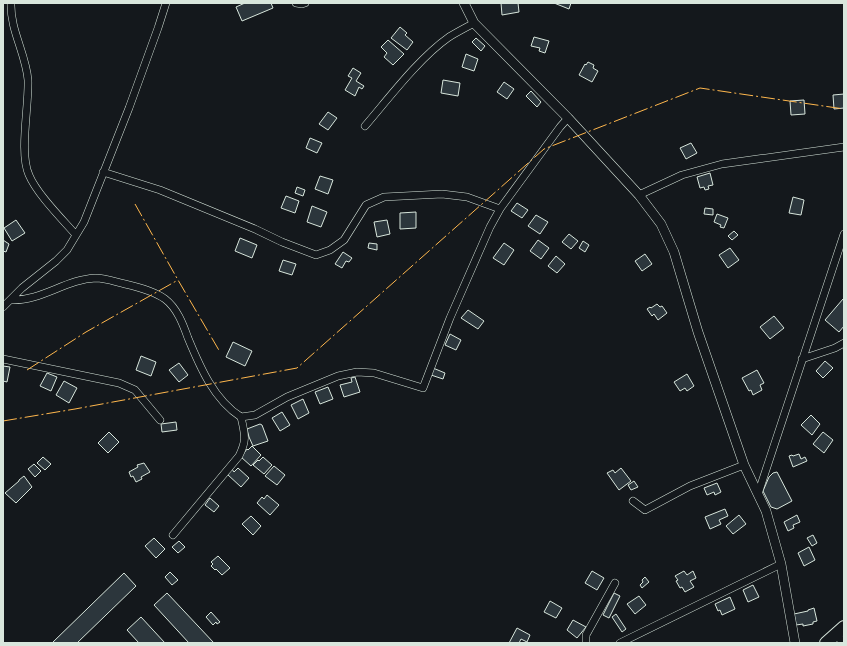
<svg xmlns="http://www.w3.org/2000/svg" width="847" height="646" viewBox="0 0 847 646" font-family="Overpass,sans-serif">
	<rect width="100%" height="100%" fill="#14181c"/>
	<path fill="#2c363c" stroke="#d8e6dc" d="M245,3H271L273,8L242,21L236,7Z
		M501,3H518L519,12L502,15Z
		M554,3H571L569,9Z
		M400,27L407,33L405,35L413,42L407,50L391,38Z
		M534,37L549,41L545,53L539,51L540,48L531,46Z
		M476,38L485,46L481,51L472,42Z
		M388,40L404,54L393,65L384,57L387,53L381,47Z
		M466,54L478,59L474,71L462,67Z
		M588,62L594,65L593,68L598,71L592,82L579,75L585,64L586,65Z
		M353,68L361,73L356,81L364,86L362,89L359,87L355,96L345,90L352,78L348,76Z
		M443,80L460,83L458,96L441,93Z
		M504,82L514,89L507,99L497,92Z
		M531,91L541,102L537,107L526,96Z
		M844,94V108L834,109L833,95Z
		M804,100L805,114L791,115L790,101Z
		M328,112L337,118L328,130L319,124Z
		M310,138L322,143L317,153L306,148Z
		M691,143L697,153L686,159L680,148Z
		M710,173L713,185L708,186L709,189L705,190L704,187L700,188L697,177Z
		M320,176L333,180L328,194L315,189Z
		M297,187L305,190L303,196L295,193Z
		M286,196L299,201L295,213L281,208Z
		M793,197L804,200L801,215L789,213Z
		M517,203L528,210L522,218L511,211Z
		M312,206L327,212L321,227L307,222Z
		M705,208L713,209V215L704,214Z
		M416,212V228L400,229V213Z
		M717,214L728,218L724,228L720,227L721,225L714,222Z
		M536,215L548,222L540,234L528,226Z
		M16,220L25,233L12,241L4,228Z
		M387,220L390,234L377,237L374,222Z
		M734,231L738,235L732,240L728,236Z
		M569,234L578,241L571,249L562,242Z
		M240,238L257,245L252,258L235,251Z
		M3,240L9,244L6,252L3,251Z
		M538,240L549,248L541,259L530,251Z
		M583,241L589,245L585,252L579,248Z
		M369,243L377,244V250L368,248Z
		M504,243L514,250L504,265L493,258Z
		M730,248L739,260L728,268L719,255Z
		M343,252L352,258L349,262L346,261L342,268L335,264Z
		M645,254L652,264L642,271L635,261Z
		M556,256L565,264L557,273L548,266Z
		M283,260L296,264L292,275L279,271Z
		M843,299L844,300V326L839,332L825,320Z
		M657,304L660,307L662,306L667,313L658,320L654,314L652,316L647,309L650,307L651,308Z
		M468,310L484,321L478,329L461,318Z
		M774,316L784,328L770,339L760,327Z
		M450,334L461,340L456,350L445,345Z
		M233,342L252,351L245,366L226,357Z
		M141,356L156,362L151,376L136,370Z
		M825,361L833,368L823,378L816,371Z
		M179,363L188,375L179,382L169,370Z
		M3,366L10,367L7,382L3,381Z
		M433,368L445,373L443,379L431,375Z
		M757,370L764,383L760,385L762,390L753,395L751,390L749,391L742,378Z
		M47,373L57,377L51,391L40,386Z
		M687,374L694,386L687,391L685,388L680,391L674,382Z
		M355,377L360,392L344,397L340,385L352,382L351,378Z
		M64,381L77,388L69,403L56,395Z
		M328,387L333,399L320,404L315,392Z
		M303,399L309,413L298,419L291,405Z
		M282,412L290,425L280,431L272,418Z
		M811,415L820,424L812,435L801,425Z
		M176,422L177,430L162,432L161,424Z
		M260,424L262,425L268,441L253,446L249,437L247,429Z
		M109,432L119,442L108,453L98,443Z
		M823,432L833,440L824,453L813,444Z
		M252,446L261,455L251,466L241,457L247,449L248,450Z
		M799,454L801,459L805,457L807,461L793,467L789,456L792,455L793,456Z
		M43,457L51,464L45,470L37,463Z
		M263,457L272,465L264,474L253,465L258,460L259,461Z
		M144,463L150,472L141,477L142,479L136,482L133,476L131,477L129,472L138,467L137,465Z
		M34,464L41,471L35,477L28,469Z
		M274,466L285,475L277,485L265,476Z
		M238,468L249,478L241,487L227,474L232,469L234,472Z
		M621,468L631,481L619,490L607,473L613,470L615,473Z
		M777,472L792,501L777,509L771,507L763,491L769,477L773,473Z
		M24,476L32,487L16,503L5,493L19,481V480Z
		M634,481L638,487L631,490L628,485Z
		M717,483L721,492L715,495L714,492L707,495L704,488Z
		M267,495L279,505L270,515L257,503L262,497L264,499Z
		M210,498L219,506L214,512L205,505Z
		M725,509L728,516L719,520L721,524L710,529L705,517Z
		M739,515L746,524L733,534L726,526Z
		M797,515L800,522L793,525L794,528L788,531L784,522Z
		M251,516L261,526L253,535L242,524Z
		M813,535L817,543L812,546L807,538Z
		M154,538L165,549L156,558L145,546Z
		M179,541L185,547L178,553L172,547Z
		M809,547L815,560L804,566L798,553Z
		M218,556L230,568L222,575L216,569L215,570L211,566L213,564L211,562Z
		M592,571L604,578L597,590L585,583Z
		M684,571L687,575L693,571L696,578L690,581L694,587L685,592L682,587L680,588L676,581L678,580L675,576Z
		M170,572L178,580L172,585L165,577Z
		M124,573L136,586L77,643H52Z
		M645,577L649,582L642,588L640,585L643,582L642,580Z
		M753,585L759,597L748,602L743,590Z
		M167,593L214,643H189L154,605Z
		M614,593L620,596L609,618L603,615Z
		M639,596L646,605L635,614L627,604Z
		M730,597L735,609L722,615L720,610L718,611L715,604Z
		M550,601L562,608L556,618L544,612Z
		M814,608L817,621L813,622V624L803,626V624L796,625L794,614L808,611V610Z
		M211,612L220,622L217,624L216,622L213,625L206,617Z
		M616,614L626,629L622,632L612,617Z
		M141,617L165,643H139L127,630Z
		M573,620L586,627L577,638L567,630Z
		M517,628L530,635L527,642L521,639L519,643H509Z"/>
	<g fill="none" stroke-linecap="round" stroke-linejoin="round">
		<g stroke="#d8e6dc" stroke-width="8">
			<path id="minor" d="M11,3C10,30 26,54 28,80C29,106 19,153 29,175C37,194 62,219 76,235
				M296,3L302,4L305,3
				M365,126C389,98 419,58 449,37C457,32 465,28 474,23
				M103,172L160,190L255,229L282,242L316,255L330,250L344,240L366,205L384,197L442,194L467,197L500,209
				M639,195L682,175L722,164L844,147
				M11,300C42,301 66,279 96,278C105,278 116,282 125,284C138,287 154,291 165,299C177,308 183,324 188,338C200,367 214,400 241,417L255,415L287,397L338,376L357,372L374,373L423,388L450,318L490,227L500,209L560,127L568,118
				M3,307L22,288L56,261L67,250L84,222L129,108L158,28L166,3
				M3,359L119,383L135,390L160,420
				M802,359L835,348L844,343
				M758,494L844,234
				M633,501L645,510L690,486L744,465
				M173,535L239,456C247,440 245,435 241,417
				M586,643V635L615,583
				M620,643L781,564"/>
		</g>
		<g stroke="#d8e6dc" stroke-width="10">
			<path id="tertiary" d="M464,3L474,23L568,118L639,195L661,224L674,252L698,332L744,465L766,511L781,564L795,643"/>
		</g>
		<g stroke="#d8e6dc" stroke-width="14">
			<path id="trunk" d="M826,643L844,627
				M843,643L844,642"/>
		</g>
		<use href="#minor" stroke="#14181c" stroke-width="7"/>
		<use href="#tertiary" stroke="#14181c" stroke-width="9"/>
		<use href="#trunk" stroke="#14181c" stroke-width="12"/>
		<path stroke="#ffb74d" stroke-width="1" stroke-dasharray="14 3 2 3" stroke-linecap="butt" d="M135,204L178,280L220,352
			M27,370L86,332L178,280
			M3,421L75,409L297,368L544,149L700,88L844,109"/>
	</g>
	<rect width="847" height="646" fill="none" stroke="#d8e6dc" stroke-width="8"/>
</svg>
